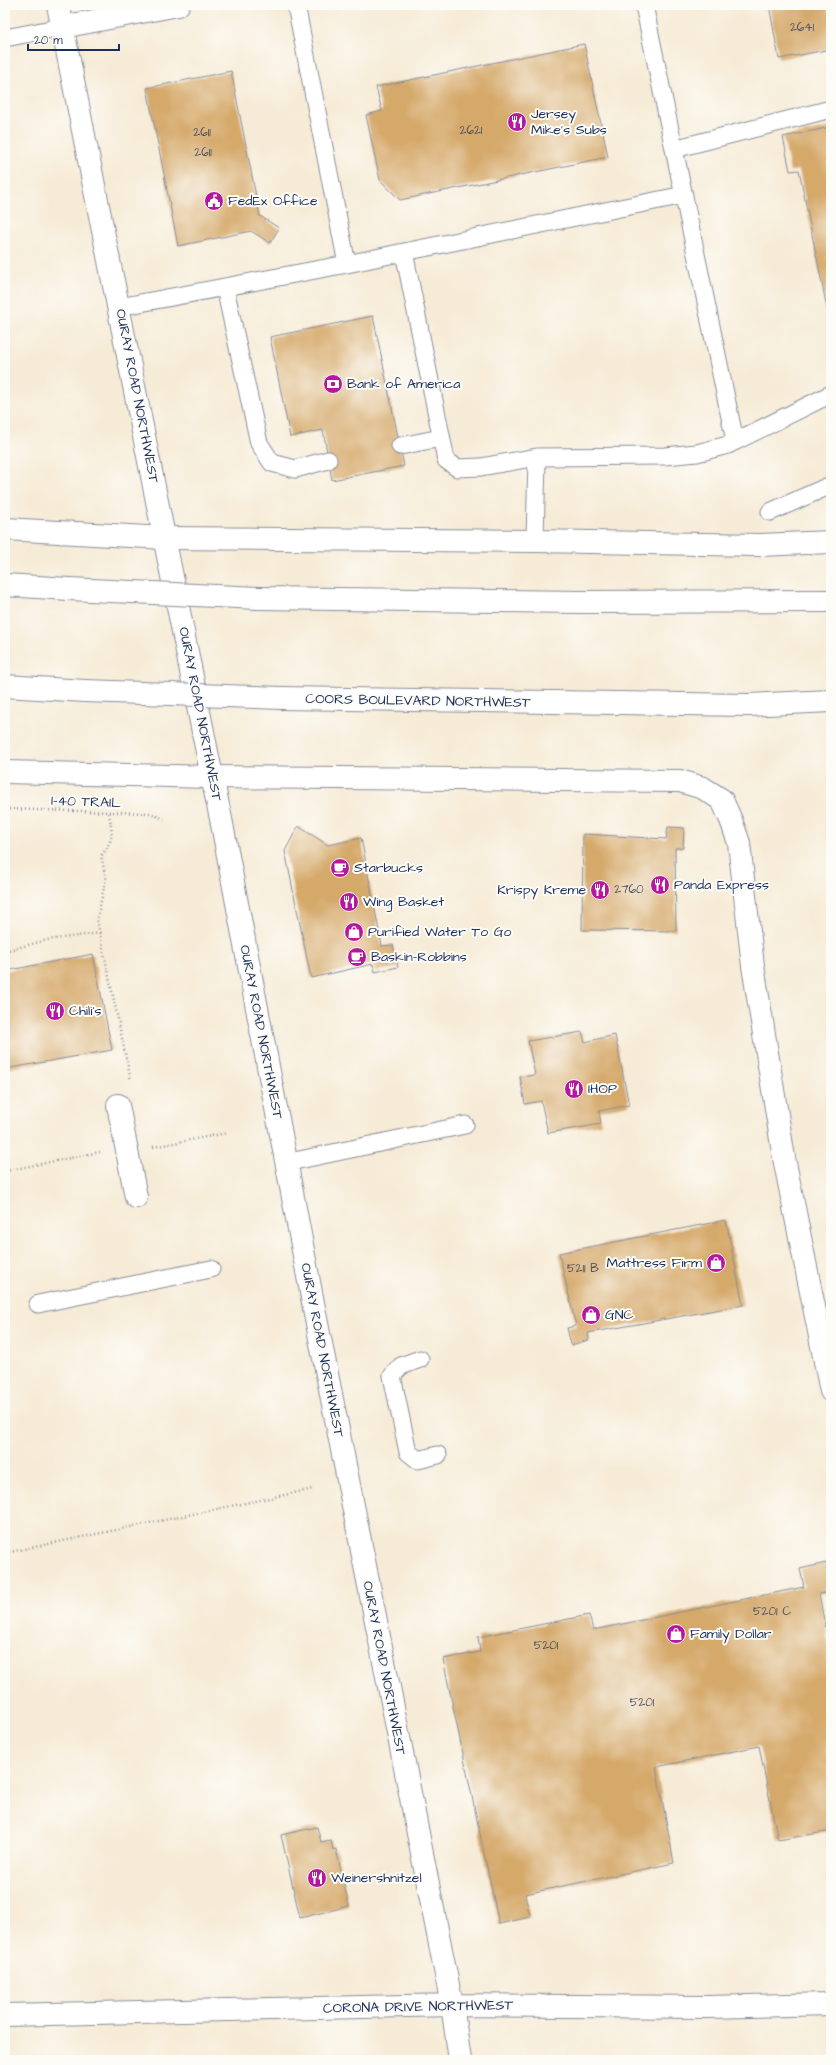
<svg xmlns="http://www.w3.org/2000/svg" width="836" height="2065" viewBox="0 0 836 2065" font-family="'Architects Daughter',sans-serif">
	<rect width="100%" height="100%" fill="#fdfcf7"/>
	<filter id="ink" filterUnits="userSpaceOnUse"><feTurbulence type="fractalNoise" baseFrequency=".025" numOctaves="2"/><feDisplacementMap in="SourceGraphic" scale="8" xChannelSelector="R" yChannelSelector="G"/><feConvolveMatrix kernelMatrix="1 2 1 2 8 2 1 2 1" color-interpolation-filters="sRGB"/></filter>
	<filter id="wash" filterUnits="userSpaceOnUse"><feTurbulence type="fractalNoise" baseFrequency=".012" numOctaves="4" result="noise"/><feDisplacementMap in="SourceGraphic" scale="16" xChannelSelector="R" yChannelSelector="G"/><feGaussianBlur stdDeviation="0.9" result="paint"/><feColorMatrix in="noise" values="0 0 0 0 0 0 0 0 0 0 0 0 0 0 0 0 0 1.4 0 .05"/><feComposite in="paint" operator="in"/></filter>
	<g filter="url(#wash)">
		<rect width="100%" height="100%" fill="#f6ebd6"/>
		<g id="blocks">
			<path fill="#d5a96b" d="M769,5H831V49L779,59Z
				M584,44L608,157L400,200L380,180L366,115L382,111L376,87Z
				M231,71L260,216L279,228L270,243L251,231L178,246L147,88Z
				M831,127V323H830L799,170L790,171L783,137Z
				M373,316L404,466L332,480L323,430L290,437L270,337Z
				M298,826L328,845L361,838L382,946L393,945L398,967L375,972L373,964L311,978L285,851Z
				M668,827L684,828L683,848H675L676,931L582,930L583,834L666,839Z
				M93,954L112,1050L5,1069V971Z
				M582,1032L585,1042L615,1035L629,1105L599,1111L601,1124L548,1133L541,1101L525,1104L520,1077L535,1075L528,1041Z
				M726,1220L743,1305L588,1333L589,1340L571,1345L567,1328L576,1326L559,1253Z
				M826,1563L831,1592L819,1594L831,1657V1831L778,1840L759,1746L656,1767L674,1863L525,1894L530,1917L499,1924L443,1659L480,1652L478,1637L589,1615L593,1630L804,1587L800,1569Z
				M317,1827L321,1842L331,1840L333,1850L336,1849L349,1906L300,1918L281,1835Z"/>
		</g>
	</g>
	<g filter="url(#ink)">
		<use href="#blocks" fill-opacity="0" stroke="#888d9a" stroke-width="1"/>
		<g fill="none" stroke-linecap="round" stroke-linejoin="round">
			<g stroke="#888d9a" stroke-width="19">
				<path id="service" d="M644,5L735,441
					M5,38L62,27
					M674,149L831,109
					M404,252L684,195
					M347,264L404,252L446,460L457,468L481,467L537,457
					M225,288L259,443L272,463L295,469L328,460
					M119,307L347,264L296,5
					M400,446L441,438
					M770,512L831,485
					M535,541L537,457L665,456L697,453L728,445L831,394
					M285,1163L465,1125
					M38,1304L211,1269
					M420,1359L401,1366L392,1376L408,1452L418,1460L438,1455"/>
			</g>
			<g stroke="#888d9a" stroke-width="24">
				<path id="minor" d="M212,777L680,781L703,788L722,800L731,820L739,843L753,966L784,1158L831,1391
					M118,1105L136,1197"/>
			</g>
			<g stroke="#888d9a" stroke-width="24">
				<path id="tertiary" d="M62,27L178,5
					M212,777L221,819C295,1215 372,1610 452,2005L460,2060
					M5,2015L452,2005L708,2007L831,2004"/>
			</g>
			<g stroke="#888d9a" stroke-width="24">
				<path id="secondary" d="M58,5L212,777"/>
			</g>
			<g stroke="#888d9a" stroke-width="24">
				<path id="primary" d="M165,538L535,541L759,545L831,542
					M5,585L69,589
					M258,598L581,602L831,601
					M5,686L85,691
					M281,698L749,705L831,701
					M5,772L212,777"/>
			</g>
			<g stroke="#888d9a" stroke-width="24">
				<path id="motorway" d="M5,529L165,538"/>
			</g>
			<path stroke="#888d9a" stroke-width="2.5" stroke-dasharray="1 3" stroke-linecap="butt" d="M5,809L150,813L164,819
				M109,813C112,833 115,839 101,856L106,878L97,920L131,1081
				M5,951L47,940L100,933
				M153,1147L227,1133
				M5,1171L100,1152
				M5,1553L313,1489"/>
			<use href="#service" stroke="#fff" stroke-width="17"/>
			<use href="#minor" stroke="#fff" stroke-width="22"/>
			<use href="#tertiary" stroke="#fff" stroke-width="22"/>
			<use href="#secondary" stroke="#fff" stroke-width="22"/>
			<use href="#primary" stroke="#fff" stroke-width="22"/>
			<use href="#motorway" stroke="#fff" stroke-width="22"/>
			<g stroke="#888d9a" stroke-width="24" stroke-linecap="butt">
				<path id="primary-bridge" d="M69,589L258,598
					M85,691L281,698"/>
			</g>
			<use href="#primary-bridge" stroke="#fff" stroke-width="22"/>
		</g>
	</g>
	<defs>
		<g id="restaurant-disc" transform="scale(1)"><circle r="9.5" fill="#b5179e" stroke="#fdfcf7"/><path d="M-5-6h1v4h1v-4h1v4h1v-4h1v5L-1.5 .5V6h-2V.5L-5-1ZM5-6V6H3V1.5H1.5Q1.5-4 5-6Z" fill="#fff"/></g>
		<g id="civic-disc" transform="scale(1)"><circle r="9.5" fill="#b5179e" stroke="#fdfcf7"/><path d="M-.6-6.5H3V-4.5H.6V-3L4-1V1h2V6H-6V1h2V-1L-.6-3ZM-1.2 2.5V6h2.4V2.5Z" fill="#fff"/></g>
		<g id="bank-disc" transform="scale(1)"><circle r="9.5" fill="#b5179e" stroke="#fdfcf7"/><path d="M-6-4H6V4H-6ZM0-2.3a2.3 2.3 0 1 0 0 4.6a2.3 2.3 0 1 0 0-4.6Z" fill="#fff"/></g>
		<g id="cafe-disc" transform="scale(1)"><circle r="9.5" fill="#b5179e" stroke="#fdfcf7"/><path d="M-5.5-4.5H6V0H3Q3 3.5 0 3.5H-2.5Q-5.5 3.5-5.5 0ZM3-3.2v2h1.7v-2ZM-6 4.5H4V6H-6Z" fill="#fff"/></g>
		<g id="shop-disc" transform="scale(1)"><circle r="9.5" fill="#b5179e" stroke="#fdfcf7"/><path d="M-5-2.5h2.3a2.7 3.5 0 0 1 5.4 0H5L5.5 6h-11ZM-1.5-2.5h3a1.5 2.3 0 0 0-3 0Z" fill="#fff"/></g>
	</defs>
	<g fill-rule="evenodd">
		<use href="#restaurant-disc" x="517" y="122"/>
		<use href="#civic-disc" x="214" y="201"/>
		<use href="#bank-disc" x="333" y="384"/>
		<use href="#cafe-disc" x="340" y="868"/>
		<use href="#restaurant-disc" x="660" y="885"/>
		<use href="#restaurant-disc" x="600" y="890"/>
		<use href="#restaurant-disc" x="349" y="902"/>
		<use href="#shop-disc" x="354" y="932"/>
		<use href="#cafe-disc" x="357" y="957"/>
		<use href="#restaurant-disc" x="55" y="1011"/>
		<use href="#restaurant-disc" x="574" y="1089"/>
		<use href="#shop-disc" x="716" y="1263"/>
		<use href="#shop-disc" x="591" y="1315"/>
		<use href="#shop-disc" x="676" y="1634"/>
		<use href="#restaurant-disc" x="317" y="1878"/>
	</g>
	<g text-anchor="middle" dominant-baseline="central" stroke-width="4" stroke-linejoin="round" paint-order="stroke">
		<g font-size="12" fill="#4a4e61">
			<text x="802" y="27">2641</text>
			<text x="471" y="130">2621</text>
			<text x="202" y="132">2611</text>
			<text x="203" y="152">2611</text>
			<text x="629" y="889">2760</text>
			<text x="583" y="1268">5211 B</text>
			<text x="772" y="1611">5201 C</text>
			<text x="546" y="1645">5201</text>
			<text x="642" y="1702">5201</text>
		</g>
		<g font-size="14" fill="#1b2f5e" stroke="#fdfcf7" text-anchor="start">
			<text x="531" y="114">Jersey<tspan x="531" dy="16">Mike's Subs</tspan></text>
			<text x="228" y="201">FedEx Office</text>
			<text x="347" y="384">Bank of America</text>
			<text x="354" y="868">Starbucks</text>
			<text x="674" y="885">Panda Express</text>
			<text x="586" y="890" text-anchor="end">Krispy Kreme</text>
			<text x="363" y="902">Wing Basket</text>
			<text x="368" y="932">Purified Water To Go</text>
			<text x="371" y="957">Baskin-Robbins</text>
			<text x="69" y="1011">Chili's</text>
			<text x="588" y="1089">IHOP</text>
			<text x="702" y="1263" text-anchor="end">Mattress Firm</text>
			<text x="605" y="1315">GNC</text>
			<text x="690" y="1634">Family Dollar</text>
			<text x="331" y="1878">Weinershnitzel</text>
		</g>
		<g font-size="14" fill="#1b2f5e" stroke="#fdfcf7">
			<text transform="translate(137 396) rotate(79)">OURAY ROAD NORTHWEST</text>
			<text transform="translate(418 701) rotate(1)">COORS BOULEVARD NORTHWEST</text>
			<text transform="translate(200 714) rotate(79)">OURAY ROAD NORTHWEST</text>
			<text transform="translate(86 802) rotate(2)">I-40 TRAIL</text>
			<text transform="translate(261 1032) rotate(79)">OURAY ROAD NORTHWEST</text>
			<text transform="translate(322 1350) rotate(79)">OURAY ROAD NORTHWEST</text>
			<text transform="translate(384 1668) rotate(79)">OURAY ROAD NORTHWEST</text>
			<text transform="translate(418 2007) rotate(-1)">CORONA DRIVE NORTHWEST</text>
		</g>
	</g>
	<rect width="836" height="2065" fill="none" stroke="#fdfcf7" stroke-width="20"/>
	<path d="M28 44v6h91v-6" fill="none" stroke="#1b2f5e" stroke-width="2"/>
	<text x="34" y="44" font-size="12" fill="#1b2f5e" stroke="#fdfcf7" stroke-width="3" paint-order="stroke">20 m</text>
</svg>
